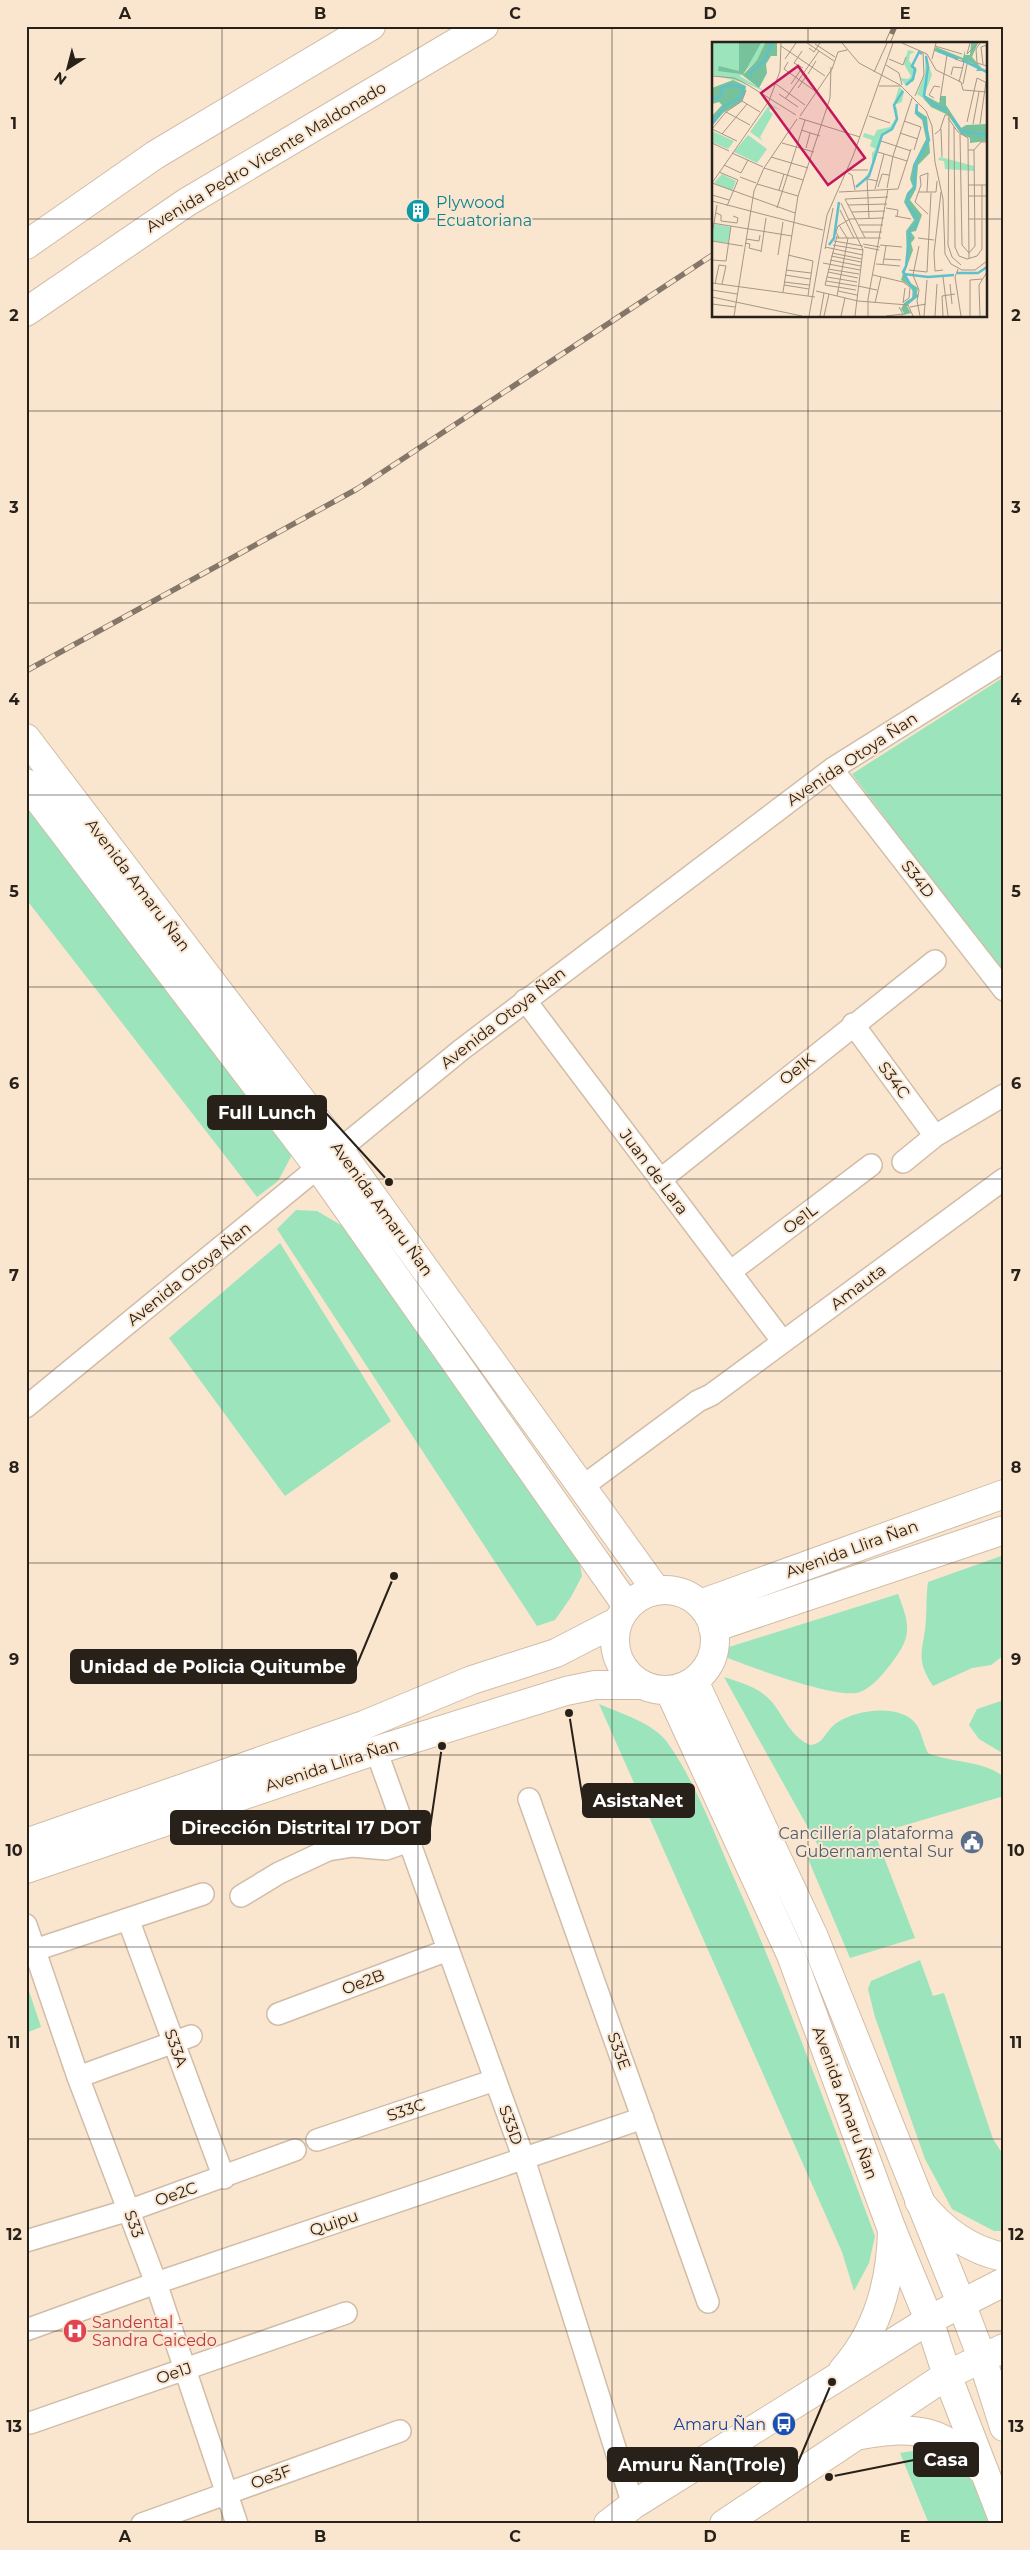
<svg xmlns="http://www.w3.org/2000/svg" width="1030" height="2550" viewBox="0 0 1030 2550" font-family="Montserrat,sans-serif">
	<rect width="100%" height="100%" fill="#fae5cf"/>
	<path fill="#9be4bc" d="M1004,677V975L852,774Z
		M26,806L293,1153L278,1181L257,1197L26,899Z
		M296,1210L317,1211L351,1231L580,1564L582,1576L571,1597L555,1620L537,1626L277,1229Z
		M280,1243L391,1421L285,1496L169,1338Z
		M1004,1555V1655L991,1665L972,1668L933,1686C913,1656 925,1649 926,1618C927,1606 926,1595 928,1582Z
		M898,1594C909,1623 913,1635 893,1661C885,1672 873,1687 860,1692C837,1700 748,1666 723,1656L726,1648Z
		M724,1677C742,1683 759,1687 772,1702C784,1717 791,1737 810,1745C823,1744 824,1734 833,1726C850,1710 900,1702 916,1724C922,1732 923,1744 928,1753C951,1763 981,1760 1003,1776L1004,1796L875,1834L915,1938L850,1958L806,1854L820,1849Z
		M1004,1700V1754L979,1739L969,1725L977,1709Z
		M599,1704C620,1713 653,1723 667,1742C694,1779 715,1835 734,1878C786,1995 830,2116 875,2236L869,2263L854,2291L842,2252Z
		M920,1960L933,1996L944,1993L993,2139L1004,2156V2231H994L952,2209L925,2159L875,2017L868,1989L871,1981Z
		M26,1982L41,2027L26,2033Z
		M919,2450C926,2451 939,2451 945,2455C969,2470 984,2498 993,2524H929L900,2453Z"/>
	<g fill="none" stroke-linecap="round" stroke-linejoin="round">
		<g stroke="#d1bda7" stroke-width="24">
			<path id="street" d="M832,769L1004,990
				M525,1000L783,1342
				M853,1024L935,1136
				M903,1162L935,1136L1004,1095
				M660,1180L935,961
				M730,1272L871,1165
				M26,1407L461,1050L832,769L1004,661
				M582,1487L698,1401L711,1395L1004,1179
				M376,1750L524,2159L633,2505
				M529,1799L708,2302
				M241,1896L279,1873L328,1850L353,1846L386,1849L409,1841
				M128,1919L224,2178
				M26,1925L78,2077L156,2283L237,2524
				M35,1950L203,1894
				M278,2014L448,1950
				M78,2077L191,2036
				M317,2140L495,2080
				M26,2241L139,2207L295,2150
				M26,2330L156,2283L643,2118
				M30,2423L346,2313
				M142,2524L400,2431"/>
		</g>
		<g stroke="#d1bda7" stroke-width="30">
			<path id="secondary" d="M26,738L340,1151L656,1590
				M26,783L319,1168L627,1606
				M615 1640a50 50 0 1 1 100 0a50 50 0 1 1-100 0Z
				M700,1604L1004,1494
				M713,1628L1004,1530
				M694,1681L814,1937L961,2303L982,2358L1004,2427
				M669,1690L791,1955L892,2230L929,2320L947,2375L1004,2522
				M26,1843L364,1725L472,1680L556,1653L618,1621
				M26,1869L371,1752L566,1691L595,1685H642"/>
		</g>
		<g stroke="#d1bda7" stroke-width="30">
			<path id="primary" d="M26,245L155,155L371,26
				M26,312L187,202L484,26
				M919,2201C941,2229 968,2250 1004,2257
				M843,2370C878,2331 891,2281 892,2230
				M861,2435C918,2425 942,2429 983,2471
				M608,2524L633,2505L929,2320L1004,2282
				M724,2524L947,2375L1004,2348"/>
		</g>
		<use href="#street" stroke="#fff" stroke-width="21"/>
		<use href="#secondary" stroke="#fff" stroke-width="28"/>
		<use href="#primary" stroke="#fff" stroke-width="28"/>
		<g stroke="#847769" stroke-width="5.5">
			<path id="rail" d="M887,44L895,26
				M26,671L357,489L714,254"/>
		</g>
		<use href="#rail" stroke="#fae5cf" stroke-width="4" stroke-dasharray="11" stroke-linecap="butt"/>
	</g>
	<path fill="none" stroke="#282119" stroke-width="1" stroke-opacity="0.55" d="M222,26V2524M418,26V2524M612,26V2524M808,26V44M26,219H714M986,219H1004M808,316V2524M26,411H1004M26,603H1004M26,795H1004M26,987H1004M26,1179H1004M26,1371H1004M26,1563H1004M26,1755H1004M26,1947H1004M26,2139H1004M26,2331H1004"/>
	<defs>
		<g id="building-disc" transform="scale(1.25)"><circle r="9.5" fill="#0f9aa8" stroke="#fae5cf"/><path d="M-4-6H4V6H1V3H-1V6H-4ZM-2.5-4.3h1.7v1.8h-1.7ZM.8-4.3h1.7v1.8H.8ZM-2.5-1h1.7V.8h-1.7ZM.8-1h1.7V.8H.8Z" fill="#fff"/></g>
		<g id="civic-disc" transform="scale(1.25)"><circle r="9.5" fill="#5c6f8a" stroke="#fae5cf"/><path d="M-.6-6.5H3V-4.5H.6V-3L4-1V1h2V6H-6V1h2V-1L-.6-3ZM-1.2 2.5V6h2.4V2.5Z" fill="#fff"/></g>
		<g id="hospital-disc" transform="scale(1.25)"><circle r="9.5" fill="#e0444e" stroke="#fae5cf"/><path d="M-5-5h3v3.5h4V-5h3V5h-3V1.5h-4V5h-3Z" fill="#fff"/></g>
		<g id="bus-disc" transform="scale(1.25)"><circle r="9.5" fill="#1a4fb4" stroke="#fae5cf"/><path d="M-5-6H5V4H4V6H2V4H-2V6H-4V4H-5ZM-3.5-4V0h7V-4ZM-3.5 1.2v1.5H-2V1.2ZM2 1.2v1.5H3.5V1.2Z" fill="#fff"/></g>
	</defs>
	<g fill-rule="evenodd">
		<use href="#building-disc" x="418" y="211"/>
		<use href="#civic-disc" x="972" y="1842"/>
		<use href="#hospital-disc" x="75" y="2331"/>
		<use href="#bus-disc" x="784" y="2424"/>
	</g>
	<g text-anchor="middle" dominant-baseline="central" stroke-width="4" stroke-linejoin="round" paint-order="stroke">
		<g font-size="16" fill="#282119" stroke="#fae5cf">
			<text transform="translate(266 157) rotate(-31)">Avenida Pedro Vicente Maldonado</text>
			<text transform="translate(852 759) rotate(-34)">Avenida Otoya Ñan</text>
			<text transform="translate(918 879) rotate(52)">S34D</text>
			<text transform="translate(138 885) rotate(53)">Avenida Amaru Ñan</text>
			<text transform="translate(503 1018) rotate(-38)">Avenida Otoya Ñan</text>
			<text transform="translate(797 1069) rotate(-39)">Oe1K</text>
			<text transform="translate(894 1080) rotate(54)">S34C</text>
			<text transform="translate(654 1172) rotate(53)">Juan de Lara</text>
			<text transform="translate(382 1209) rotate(54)">Avenida Amaru Ñan</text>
			<text transform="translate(800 1219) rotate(-37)">Oe1L</text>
			<text transform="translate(189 1274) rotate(-39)">Avenida Otoya Ñan</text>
			<text transform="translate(858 1287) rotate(-37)">Amauta</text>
			<text transform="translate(852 1549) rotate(-20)">Avenida Llira Ñan</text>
			<text transform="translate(332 1765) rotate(-18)">Avenida Llira Ñan</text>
			<text transform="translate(363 1982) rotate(-21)">Oe2B</text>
			<text transform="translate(176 2048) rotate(70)">S33A</text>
			<text transform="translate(619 2051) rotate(70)">S33E</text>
			<text transform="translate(845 2103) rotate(70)">Avenida Amaru Ñan</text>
			<text transform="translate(406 2110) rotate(-19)">S33C</text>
			<text transform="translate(511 2125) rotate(70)">S33D</text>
			<text transform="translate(176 2194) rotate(-19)">Oe2C</text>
			<text transform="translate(334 2223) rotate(-19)">Quipu</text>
			<text transform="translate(134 2224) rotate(70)">S33</text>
			<text transform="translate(174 2373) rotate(-19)">Oe1J</text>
			<text transform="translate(271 2477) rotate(-20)">Oe3F</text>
		</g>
		<g font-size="16" fill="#0d838f" stroke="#fae5cf" text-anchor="start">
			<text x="436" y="202">Plywood<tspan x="436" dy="18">Ecuatoriana</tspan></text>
		</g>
		<g font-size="16" fill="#4e5e75" stroke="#fae5cf" text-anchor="end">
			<text x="954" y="1833">Cancillería plataforma<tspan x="954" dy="18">Gubernamental Sur</tspan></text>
		</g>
		<g font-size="16" fill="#be3a42" stroke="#fae5cf" text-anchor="start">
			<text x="92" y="2322">Sandental -<tspan x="92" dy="18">Sandra Caicedo</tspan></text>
		</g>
		<g font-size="16" fill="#164399" stroke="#fae5cf" text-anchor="end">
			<text x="766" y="2424">Amaru Ñan</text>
		</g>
	</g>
	<g transform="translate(712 42)">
		<rect width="275" height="275" fill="#fae5cf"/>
		<path d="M0,1H53L45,18L28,34L56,51L34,41L0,33ZM196,8L203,10L198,12L197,19L205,28L201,40H196L194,44L188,36L196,37L199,34L192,22ZM213,11L220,33L211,56L205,52L213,32ZM187,45L192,49L190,60L182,63L185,66L186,76L179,89L171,93L163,111L164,117L157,134L144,146L160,127V111L164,107L158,104L160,98L151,95L152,91L162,94L165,88L178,85L184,76L182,61ZM58,62L69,68L60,65L57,69L61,72L48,95L51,99L38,90ZM0,89L22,99L16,107L0,100ZM36,93L55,107L45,121L22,110ZM228,115L262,124V129L233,127L232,119L226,118ZM10,132L24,139L20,149L2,141ZM2,182L19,185L16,201L0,199Z" fill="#9be4bc"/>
		<path d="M27,1H49L31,33L45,18L53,1H65V14H59L54,22L55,31L47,46L29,32L6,29L7,24L27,29ZM259,1H266L260,15L272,29H264L266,26L260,21L222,9L224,5L251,16L253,8V13H258ZM21,38L34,44L33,52L29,60L11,71L0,84V74L10,63L7,60L0,62V46ZM214,54L227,61L229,54H234V63L249,86L254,83L275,82V99L258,101V96L249,92L236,73L219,65L211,56ZM204,61L206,69L215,75L218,111L206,123L204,147L198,158L210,173L204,189L199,190L203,196L199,201L201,208L193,230L197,240L206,246L204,256L195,264L199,271L188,274L192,271L189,267L192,261L200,256L201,246L189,238L195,218L194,189L202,178L192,160L195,151L201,145L198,137L201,123L214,97L210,78L204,73Z" fill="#78c29b"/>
		<path fill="none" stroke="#5ec0cd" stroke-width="2.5" d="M226,9L246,17M214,14L216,25L212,54L224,64L235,68M250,18L275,30M39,35V30L52,19L60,1M194,43L201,37L203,27L200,24L207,10L210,12M0,57L8,55L10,46L17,43L32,45M240,76L250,89L275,93M0,82L14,63L28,56L32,45M144,145L157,134L170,93L180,87L185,77L182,63L191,49M117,203L122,196L127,160M245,231H266L275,225M192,232L216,235L242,233M194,261L205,254L191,230L194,224L198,187L204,184L205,176L195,162L197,151L203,144V122L217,98L212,75L204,71L205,62"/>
		<path fill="none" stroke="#a69786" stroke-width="1" d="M95,1L122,19M130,1L147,21L188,43L214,69L220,84L223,120L231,157L233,212L239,222L250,228H263L275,219M190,1L215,12L224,28L249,40L251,48L275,50M258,1L255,12L265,2M268,1L264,7L265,21L275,24M103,2L123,15M69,4L113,34M223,4L250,12M97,6L102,10L108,1M90,9L82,21L91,26M73,17L84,1M177,17L191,23L194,15M220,17L224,1M243,17L252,20L247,40M76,20L72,27L103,49M271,22L269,5L275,3M174,23L187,31L190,43M162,30L175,1M96,32L104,19M239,33L241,25L251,26M0,34L22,36L36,43L84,73M64,42L93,63M79,42L88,29M251,42L255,22M167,44H189M86,46L95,33M67,52L86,65M203,54L212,33L211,10M74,56L107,9M222,56L217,53L222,44L228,45M228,58L235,13M30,59L48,70M14,70L38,83M237,73L236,203L240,215L249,223M88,74L120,27L126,10L135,8M157,74L178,81M87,76L148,95M236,76L246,90L256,96L257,217M192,79L209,85L202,108M255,80L265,36L275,41M261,82L267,50M268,82L274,40M242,85L243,205L247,214L255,217L265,214L270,207V143M0,87L14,70L30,59L34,48M0,87L25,99M229,87L230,115M89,88L108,94M188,91L206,97M10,92L35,62M223,92L228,88L233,73H237M248,92L250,203L257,211L263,204L262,108M169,99L199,109M0,101L17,109M70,101L102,110M94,106L98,91M256,108H262L269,100H275M166,110L195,119M20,111L51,125M59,115L96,126M12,123L29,131L36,118M52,126L91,138M137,128H156M7,130L26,138L15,164M136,131L140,133L143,148M28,135L44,141M0,141L83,171M0,141L57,59L68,29L69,1M45,142L86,154M256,143H275M166,145L170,132L177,133M175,146L181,114L200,56M163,147L172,112M67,148L72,132M127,150L186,147L199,107M207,150H224L225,139M215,150L216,131L208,134L209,143L203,160L216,172M229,150L222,211L223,229L231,228M0,153L17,158M256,154H275M0,159L111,188M129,161L151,208L143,274M136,163L175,162M65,166L93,78M174,166L186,168L185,175M128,168L142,196M140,170L173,169M4,171L9,173V179L25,181L26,176L21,174M183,174L199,177M157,176L155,137L166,139M256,177H275M0,181L80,194M127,183L135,196M147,183H171M150,190H170M0,193L5,163M125,194L113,243L144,248M125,196H169M127,196L124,190L126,184L138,177L172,176M153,196L133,157L176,155M206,196L222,198M34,197L47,199L48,193M0,199L31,204M122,199L151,204M33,201L38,202L37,206L49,209M151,202L168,205M121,203L151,208M168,203L190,205M207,204L201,233L207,248L205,259L208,274M113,205L151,213M152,205L167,208M113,207L121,166M49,210L54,176M120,211L150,217M66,213L71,180M76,213L101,219L96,254M119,214L149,220M172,217L189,218M0,218L14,219L19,184M118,218L149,224M111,221L148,228M164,222L188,224M171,222L174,204M116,227L147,232M246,227L243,235L249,274M74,228L99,231M197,228L215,230L219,151M116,230L146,236M73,233L98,237M161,233L191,240L198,245L197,256L191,260M115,235L145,240M231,235L236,274M114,239L145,244M72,240L97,243M0,241L103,255M3,242L7,223L14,224M10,242L14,224M238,242L240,262M72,243L97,247M146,244L165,248M0,248L25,252M104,249L146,259L196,263L201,274M126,249L145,253M71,250L86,154L118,56L119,25M125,254L136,196M0,255L90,274M163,261L169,235M191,261L193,246M0,262L23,265M198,265L214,262M22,274L42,149L52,126L85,77M97,274L115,173L141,114L181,1M108,274L112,251M112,274L117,252M129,274L133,256M156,274V257L176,147M174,274L191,272L187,265M212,274L215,238M223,274L225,242M231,274L230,254L243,252M258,274V238L270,237M268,274L267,243L275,230"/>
		<path fill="#c2185b" fill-opacity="0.15" stroke="#c2185b" stroke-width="2.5" d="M86,24L153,116L116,143L49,51Z"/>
		<rect width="275" height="275" fill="none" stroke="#282119" stroke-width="2.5"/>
	</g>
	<path fill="none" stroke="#282119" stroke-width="2" d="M389 1182L326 1113M394 1576L356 1667M569 1713L583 1801M442 1746L430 1828M829 2477L914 2460M832 2382L797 2465"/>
	<g fill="#282119" stroke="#fae5cf" stroke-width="2">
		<circle cx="389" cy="1182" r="5"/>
		<circle cx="394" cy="1576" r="5"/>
		<circle cx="569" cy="1713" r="5"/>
		<circle cx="442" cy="1746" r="5"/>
		<circle cx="829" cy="2477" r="5"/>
		<circle cx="832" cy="2382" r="5"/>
	</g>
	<g fill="#282119" stroke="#282119" stroke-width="2">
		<rect x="208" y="1096" width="118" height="33" rx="5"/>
		<rect x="71" y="1650" width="285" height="33" rx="5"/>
		<rect x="583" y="1784" width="111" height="33" rx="5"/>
		<rect x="171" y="1811" width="259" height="33" rx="5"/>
		<rect x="914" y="2443" width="64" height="33" rx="5"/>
		<rect x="608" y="2448" width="189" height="33" rx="5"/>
	</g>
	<g font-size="18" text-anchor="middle" font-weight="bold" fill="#fff">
		<text x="267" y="1119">Full Lunch</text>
		<text x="213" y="1673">Unidad de Policia Quitumbe</text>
		<text x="638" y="1807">AsistaNet</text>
		<text x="301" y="1834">Dirección Distrital 17 DOT</text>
		<text x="946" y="2466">Casa</text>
		<text x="702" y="2471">Amuru Ñan(Trole)</text>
	</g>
	<rect width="1030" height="2550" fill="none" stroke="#fae5cf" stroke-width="55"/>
	<g transform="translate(68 68) rotate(216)" stroke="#fae5cf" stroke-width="4" paint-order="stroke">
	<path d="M0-4L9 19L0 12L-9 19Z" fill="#282119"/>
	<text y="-8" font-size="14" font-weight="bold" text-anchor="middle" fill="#282119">N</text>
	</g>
	<rect x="28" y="28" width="974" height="2494" fill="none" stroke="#282119" stroke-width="2"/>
	<g font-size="16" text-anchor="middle" font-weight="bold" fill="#282119">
		<text x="125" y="19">A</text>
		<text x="320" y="19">B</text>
		<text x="515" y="19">C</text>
		<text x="710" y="19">D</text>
		<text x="905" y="19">E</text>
		<text x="14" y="129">1</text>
		<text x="1016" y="129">1</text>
		<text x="14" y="321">2</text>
		<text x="1016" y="321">2</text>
		<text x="14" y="513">3</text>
		<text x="1016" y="513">3</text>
		<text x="14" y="705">4</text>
		<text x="1016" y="705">4</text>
		<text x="14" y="897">5</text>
		<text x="1016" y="897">5</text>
		<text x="14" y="1089">6</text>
		<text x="1016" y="1089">6</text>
		<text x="14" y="1281">7</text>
		<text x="1016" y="1281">7</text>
		<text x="14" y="1473">8</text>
		<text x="1016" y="1473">8</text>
		<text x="14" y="1665">9</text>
		<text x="1016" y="1665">9</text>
		<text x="14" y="1856">10</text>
		<text x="1016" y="1856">10</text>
		<text x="14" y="2048">11</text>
		<text x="1016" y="2048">11</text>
		<text x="14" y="2240">12</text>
		<text x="1016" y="2240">12</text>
		<text x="14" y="2432">13</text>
		<text x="1016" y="2432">13</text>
		<text x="125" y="2542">A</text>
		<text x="320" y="2542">B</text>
		<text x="515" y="2542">C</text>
		<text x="710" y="2542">D</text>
		<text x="905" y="2542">E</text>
	</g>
</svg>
